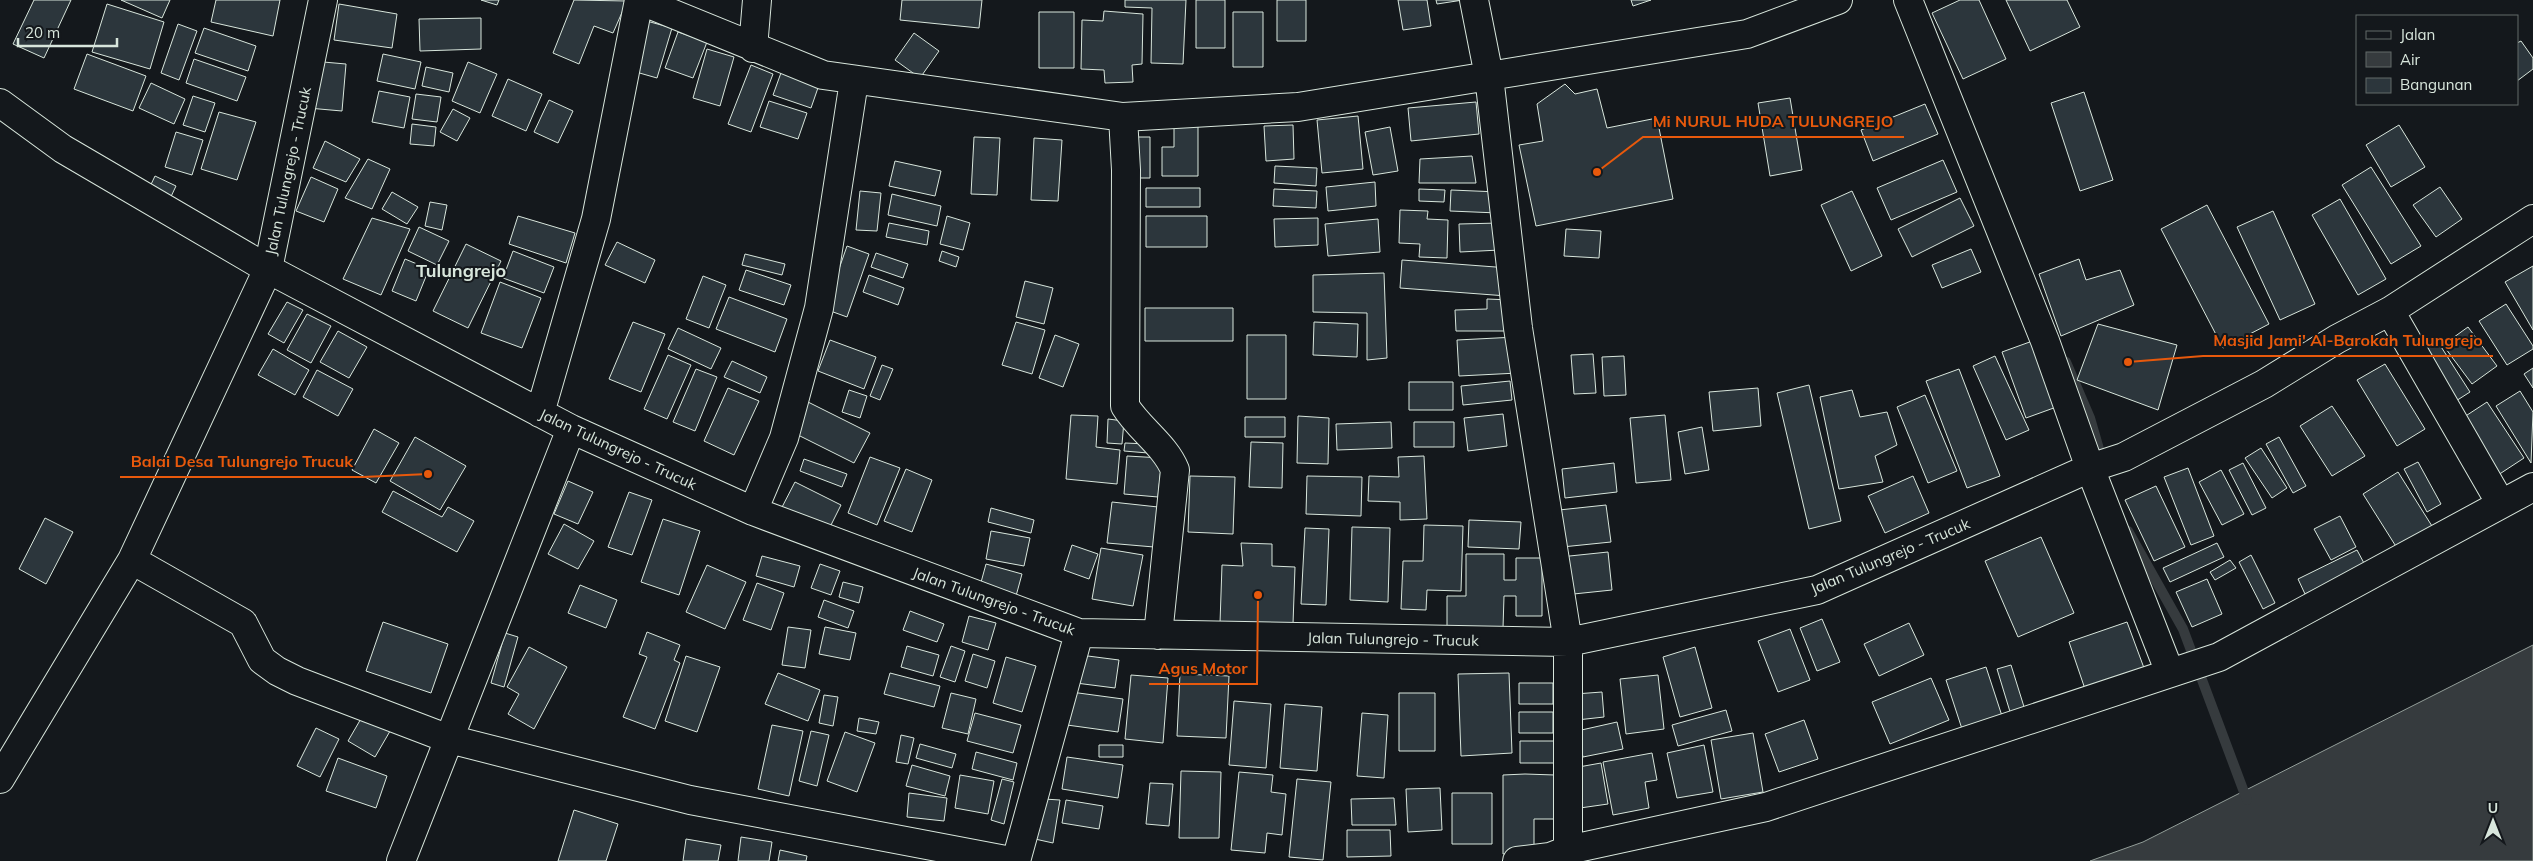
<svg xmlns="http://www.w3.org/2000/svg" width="2533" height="861" viewBox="0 0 2533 861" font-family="Mulish,sans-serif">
	<rect width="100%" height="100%" fill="#14181c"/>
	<path fill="#363b3e" stroke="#939e99" d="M2533,645V861H2090L2143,842Z"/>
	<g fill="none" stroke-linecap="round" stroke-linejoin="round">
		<path stroke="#363b3e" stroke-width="10" d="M2066,362L2090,418L2103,463
			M2128,531L2183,629L2247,800"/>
	</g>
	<path fill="#2c363c" stroke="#d8e6dc" d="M34,0H71L44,58L13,44Z
		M121,0H170L162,18Z
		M216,0H280L273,36L211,22Z
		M481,0H499L497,5Z
		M574,0L627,1L613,33L594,26L579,64L553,53Z
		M902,0H982L979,28L900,20Z
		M1125,0H1186L1183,64L1151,63L1152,8L1125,7Z
		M1196,0H1225V48H1196Z
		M1277,0H1306V41H1277Z
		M1398,0H1427L1431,26L1403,30Z
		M1436,0H1463L1437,4Z
		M1631,0H1651L1633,6Z
		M1960,0H1979L2006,59L1963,79L1932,13Z
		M2006,0H2067L2080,27L2030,51Z
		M107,4L164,22L150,69L92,52Z
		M339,4L397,14L392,48L334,40Z
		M1104,11L1143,14L1142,64L1132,65L1133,82L1105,83L1104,70L1081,69L1082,20L1103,21Z
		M1039,12H1074V68H1039Z
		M1233,12H1263V67H1233Z
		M481,18V49L420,51L419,19Z
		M643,20L672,28L657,78L629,70Z
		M178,24L197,31L179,80L161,73Z
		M204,28L256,46L248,71L195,53Z
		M678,32L707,42L693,78L665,68Z
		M914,33L939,51L920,78L895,60Z
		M2521,41L2533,58V69L2517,81V43Z
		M707,49L734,57L720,106L693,98Z
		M87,54L146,76L133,111L74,89Z
		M383,54L421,62L415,89L377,81Z
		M194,59L246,77L237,101L186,83Z
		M312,61L346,64L342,111L308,108Z
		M468,62L497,74L480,113L452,101Z
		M751,65L773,74L751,132L728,124Z
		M426,67L453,73L449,92L422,86Z
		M782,70L820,82L811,108L773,95Z
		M508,79L542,94L526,131L492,116Z
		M151,83L185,99L174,124L139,108Z
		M1565,84L1575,94L1597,89L1607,128L1657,118L1673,199L1536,226L1519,145L1543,141L1537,104Z
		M379,91L410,97L404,128L372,122Z
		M2084,92L2113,180L2080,191L2051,103Z
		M416,94L441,97L437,122L412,119Z
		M193,96L215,103L205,132L183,125Z
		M1790,98L1802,170L1770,176L1758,103Z
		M549,100L573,111L558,143L534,132Z
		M769,101L807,113L798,139L760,127Z
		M1476,102L1479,134L1411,141L1408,108Z
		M1925,104L1938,134L1873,161L1861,130Z
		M453,109L470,118L457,141L440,132Z
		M219,112L256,122L237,180L201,169Z
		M1358,116L1363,169L1322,173L1317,120Z
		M412,124L436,127L434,146L410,144Z
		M1174,125H1198V176H1162V147H1174Z
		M1293,125L1294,159L1266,161L1264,126Z
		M2399,125L2425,167L2391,187L2366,145Z
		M1390,127L1398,171L1373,175L1365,132Z
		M176,132L203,140L192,175L165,167Z
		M974,137L1000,138L997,195L971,194Z
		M1132,137H1150V178H1132Z
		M1034,138L1062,140L1058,201L1031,200Z
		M325,141L360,159L346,182L313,168Z
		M1472,156L1476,183H1419L1420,159Z
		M368,159L390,169L372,209L345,198Z
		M1943,160L1957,192L1891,220L1877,188Z
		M895,161L941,171L935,196L889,186Z
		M1275,166L1317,168L1316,186L1274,183Z
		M2371,167L2421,246L2391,264L2342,185Z
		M155,176L176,186L167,205L146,195Z
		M311,177L338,189L324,222L296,211Z
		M1375,182L1376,206L1328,211L1326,187Z
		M2440,187L2462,219L2436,237L2413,205Z
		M1146,188H1200V207H1146Z
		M1274,189L1317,191L1316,208L1273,206Z
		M1419,189L1445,190L1444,202L1419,201Z
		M1451,190L1499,192L1498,213L1450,211Z
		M860,191L881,193L877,231L856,230Z
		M1852,191L1882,256L1851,271L1821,205Z
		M392,192L418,207L407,224L382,209Z
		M892,194L941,206L937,226L888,215Z
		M1960,198L1974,226L1912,257L1898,229Z
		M2340,199L2386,279L2358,295L2312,215Z
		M430,202L447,205L442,230L425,226Z
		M2207,205L2269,324L2223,348L2161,229Z
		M1400,210L1428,211L1427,219L1448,220L1447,258L1419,257L1420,244L1399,243Z
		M2273,211L2315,304L2280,320L2237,227Z
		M518,216L575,233L566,263L509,244Z
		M947,216L970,223L963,250L940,244Z
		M1146,216H1207V247H1146Z
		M372,218L410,229L381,295L343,279Z
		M1318,218V245L1275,247L1274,219Z
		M1378,219L1380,252L1328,256L1325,224Z
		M889,223L929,231L927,245L886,237Z
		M1499,223L1500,250L1460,252L1459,224Z
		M419,227L449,241L437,265L408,251Z
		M1566,229L1601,231L1599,258L1564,256Z
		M617,242L655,260L645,283L605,265Z
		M466,244L501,261L468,328L433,311Z
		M847,246L869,254L847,317L825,309Z
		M1971,249L1981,272L1942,288L1932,265Z
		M513,251L554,267L544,293L503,278Z
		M942,251L959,257L956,267L939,261Z
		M876,253L908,264L903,278L871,267Z
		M745,254L785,264L782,275L742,265Z
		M405,259L429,269L416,301L392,291Z
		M2079,259L2086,280L2120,270L2134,305L2061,336L2039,274Z
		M1402,260L1509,268L1507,296L1400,288Z
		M2533,266V330L2505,282Z
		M746,270L791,285L784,305L739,290Z
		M1384,273L1387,358L1367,360V313L1313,312V275Z
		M869,275L904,288L898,305L863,292Z
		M703,276L726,285L709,328L686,319Z
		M1025,281L1053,288L1044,324L1016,317Z
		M500,282L541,298L522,348L481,333Z
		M729,297L787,319L775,352L716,329Z
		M1487,299L1511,300L1510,331H1456L1455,310L1487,309Z
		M287,302L303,310L284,343L268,334Z
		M2506,304L2533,346V349L2507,365L2479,321Z
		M1145,308H1233V341H1145Z
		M307,314L331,326L311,363L287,350Z
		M633,322L665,334L641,392L609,379Z
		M1016,322L1045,330L1032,374L1002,365Z
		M1314,322L1358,324L1357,357L1313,355Z
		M2098,324L2177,345L2158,410L2077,380Z
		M2468,327L2497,366L2472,384L2443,345Z
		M678,328L721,348L711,369L668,349Z
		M338,331L367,347L349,378L320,362Z
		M1055,335L1079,344L1063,387L1039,378Z
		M1247,335H1286V399H1247Z
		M1516,337L1518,373L1459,376L1457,340Z
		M2038,339L2062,405L2026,418L2002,352Z
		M830,340L876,357L864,389L818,371Z
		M2438,342L2470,392L2448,406L2416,355Z
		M273,349L309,370L295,395L258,375Z
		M1593,354L1596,393L1574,394L1571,355Z
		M668,355L691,365L667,419L644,409Z
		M1624,356L1626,395L1604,396L1602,357Z
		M1995,356L2029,430L2006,440L1973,366Z
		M732,361L767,377L760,393L724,377Z
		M2385,364L2425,429L2397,446L2357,380Z
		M882,365L893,369L880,400L870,396Z
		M2533,368V388L2524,374Z
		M696,369L717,377L695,431L673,422Z
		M1959,369L2000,476L1967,488L1926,381Z
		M317,370L353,389L338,416L303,397Z
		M1510,381L1512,400L1463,405L1461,386Z
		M1409,382H1453V410H1409Z
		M1809,385L1841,521L1809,529L1777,393Z
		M728,388L759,401L734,455L704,441Z
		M1758,388L1761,426L1713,431L1709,392Z
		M849,390L867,396L860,418L842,412Z
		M1852,390L1860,417L1887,412L1897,445L1875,456L1883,482L1839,489L1820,397Z
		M2520,391L2533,412L2531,463L2496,406Z
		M1925,395L1957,471L1928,483L1897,407Z
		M808,402L870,433L854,463L792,432Z
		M2487,402L2524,458L2495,477L2458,421Z
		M2332,406L2365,456L2332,476L2300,426Z
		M1503,414L1507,446L1468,451L1464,418Z
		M1071,415L1098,416L1096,447L1120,450L1117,484L1066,479Z
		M1665,415L1671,480L1636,483L1630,418Z
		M1298,416L1329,418L1328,464L1297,463Z
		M1245,417H1285V437H1245Z
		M1108,419L1124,421L1122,444L1107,443Z
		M1391,422L1392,448L1337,450L1336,424Z
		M1414,422H1454V447H1414Z
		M1702,427L1709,470L1685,474L1678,432Z
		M374,429L399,443L376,483L352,470Z
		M415,437L466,466L440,510L390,481Z
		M2279,437L2306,486L2293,493L2266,444Z
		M1251,442L1283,443L1282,488L1249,487Z
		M1125,443L1148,444V453L1124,451Z
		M2261,448L2287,488L2272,498L2245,458Z
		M1127,456L1162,458L1158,497L1124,494Z
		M1424,456L1427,519L1400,520V502L1368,501L1369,476L1399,477L1398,457Z
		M870,457L900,468L877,525L848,513Z
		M804,459L847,474L842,487L800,471Z
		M2418,462L2441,504L2427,512L2404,469Z
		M1614,463L1617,492L1565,498L1562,469Z
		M2243,463L2266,508L2252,515L2229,470Z
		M2188,468L2214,536L2191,545L2164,477Z
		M906,469L932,480L912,532L884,521Z
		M2221,470L2244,514L2222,525L2199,482Z
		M2398,472L2437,534L2402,556L2363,494Z
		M1190,476L1235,477L1233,534L1188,532Z
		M1307,476L1362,477L1361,516L1306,514Z
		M1913,476L1929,513L1885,533L1868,496Z
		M568,481L593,492L578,524L554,514Z
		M795,482L841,505L827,533L780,511Z
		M2156,486L2185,547L2154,561L2125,500Z
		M393,491L442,517L448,507L474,521L457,552L382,512Z
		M629,492L652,500L632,555L608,547Z
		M1112,502L1158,507L1154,547L1107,543Z
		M1606,505L1611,542L1562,547L1559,510Z
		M991,508L1034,520L1031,533L988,522Z
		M2340,516L2356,547L2331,560L2314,529Z
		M45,518L73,532L46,584L19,569Z
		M663,519L700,531L679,595L641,582Z
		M1469,520L1521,522L1519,549L1468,547Z
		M564,524L594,541L578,569L548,554Z
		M1424,525L1463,526L1461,591L1427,590L1426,610L1401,609L1403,561H1423Z
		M1352,527L1390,528L1388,602L1350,600Z
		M1305,528L1329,529L1326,605L1301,604Z
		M991,531L1030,538L1024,566L986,559Z
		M2041,537L2074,613L2018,637L1985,561Z
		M1241,543L1272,544V566L1295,567L1293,624L1220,623L1222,565L1243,566Z
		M2217,543L2224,557L2170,582L2163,568Z
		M1072,545L1098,554L1089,579L1064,570Z
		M1101,548L1143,555L1133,606L1092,599Z
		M2357,550L2365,565L2305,594L2298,579Z
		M1608,552L1612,590L1564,595L1560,557Z
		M1466,554H1504V580H1516V558H1542V616H1516V596H1504L1503,628H1447V596H1466Z
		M2251,555L2275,603L2263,609L2239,562Z
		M762,556L800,566L794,587L756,576Z
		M2230,560L2236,568L2215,580L2210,572Z
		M820,564L840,571L831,595L811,588Z
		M986,564L1022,574L1016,596L980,586Z
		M707,565L746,582L725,629L686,612Z
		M2207,579L2222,614L2192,627L2176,592Z
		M843,582L863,587L859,603L839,597Z
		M757,583L784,593L771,630L743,620Z
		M580,585L617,600L606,628L568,613Z
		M824,600L854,611L848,628L818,617Z
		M910,611L944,624L937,642L903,630Z
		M969,616L996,623L988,650L962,642Z
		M1822,619L1840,662L1817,671L1800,628Z
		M383,622L448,644L431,693L366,671Z
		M2127,622L2144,668L2085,689L2069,642Z
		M1909,623L1924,655L1879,676L1864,644Z
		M788,627L811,630L805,668L782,665Z
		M825,627L856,633L850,660L819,654Z
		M1790,629L1810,680L1778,692L1758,641Z
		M647,632L680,645L674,660L680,663L655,729L623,717L647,657L639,654Z
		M505,633L518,637L504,687L491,683Z
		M907,646L939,655L933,676L901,667Z
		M951,646L965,651L955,682L940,677Z
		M529,647L567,667L534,729L508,714L519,694L507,687Z
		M1695,647L1712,708L1680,717L1663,657Z
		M973,654L995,661L987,688L965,681Z
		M1080,655L1119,660L1115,688L1076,683Z
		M686,656L720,667L697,732L665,721Z
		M1006,657L1036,666L1022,712L993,703Z
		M2011,665L2025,710L2011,715L1997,669Z
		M1986,667L2003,719L1963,732L1946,680Z
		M778,673L820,690L808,721L765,704Z
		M890,673L940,686L934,707L884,694Z
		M1509,673L1512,753L1461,756L1458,674Z
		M1180,674L1229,676L1226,738L1177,736Z
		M1131,675L1168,678L1163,743L1125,739Z
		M1658,675L1664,729L1626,734L1620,679Z
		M1931,678L1949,720L1890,744L1872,702Z
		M1519,683H1553V704H1519Z
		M1071,692L1123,699L1118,732L1067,725Z
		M1602,692L1604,717L1577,720L1575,694Z
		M951,693L976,699L968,734L942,728Z
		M1399,693H1435V751H1399Z
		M824,695L838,697L833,726L819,723Z
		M1234,701L1271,704L1266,768L1229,765Z
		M1285,704L1322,707L1317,771L1280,768Z
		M366,710L393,726L375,757L348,741Z
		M1726,710L1732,731L1678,746L1672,725Z
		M1519,712H1553V733H1519Z
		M975,713L1021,725L1013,753L967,741Z
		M1362,713L1388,715L1384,778L1357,776Z
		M859,718L879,722L876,734L857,731Z
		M1804,720L1818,759L1779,772L1765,734Z
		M1617,722L1623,749L1583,757L1577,731Z
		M772,725L803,731L789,796L758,789Z
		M316,728L339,739L320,777L297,766Z
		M811,731L829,735L817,786L799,781Z
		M845,732L875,743L857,792L827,781Z
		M1753,733L1763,792L1721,799L1711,740Z
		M901,735L914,738L908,764L896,762Z
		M1520,741H1554V763H1520Z
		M920,744L956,754L952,768L916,758Z
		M1099,745H1123V757H1099Z
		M1704,745L1713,792L1677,798L1667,753Z
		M976,752L1017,763L1013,780L972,769Z
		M1652,753L1657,780L1645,782L1649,808L1613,815L1603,762Z
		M1067,757L1123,765L1118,798L1062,789Z
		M338,758L387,776L376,808L326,791Z
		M1601,763L1608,804L1580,808L1573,768Z
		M912,765L950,776L945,796L906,786Z
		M1181,771L1221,772L1219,838H1179Z
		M1239,772L1273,775L1271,792L1286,794L1282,835L1267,833L1265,853L1231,850Z
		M1525,774L1555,775L1559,819H1534V854H1503V775Z
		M960,775L994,781L988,814L955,808Z
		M1002,779L1014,782L1004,824L991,820Z
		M1297,779L1331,782L1323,860L1289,857Z
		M1150,783L1173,784L1169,826L1146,824Z
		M1440,788L1442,830L1408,832L1406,789Z
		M909,793L947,798L944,821L907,817Z
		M1452,793H1492V844H1452Z
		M1394,798L1396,825H1352L1351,799Z
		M1044,799L1060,800L1053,843L1026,837Z
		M1066,800L1103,806L1099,829L1062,823Z
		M574,810L618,824L606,861H558Z
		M1347,830H1390L1391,856L1347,857Z
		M741,837L772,842L769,861H738Z
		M686,839L721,845L718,861H683Z
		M780,850L807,856L806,861H778Z"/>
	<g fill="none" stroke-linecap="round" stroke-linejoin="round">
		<g stroke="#d8e6dc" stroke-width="30">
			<path id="minor" d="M323,0L268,269L571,429L753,511L1079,633L1568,642L1817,590L2090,468L2124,457L2264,384L2337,339L2390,311L2533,219
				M639,0L823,75L1123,117L1298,107L1489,76L1747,34L1838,0
				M1474,0L1489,76L1518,328L1568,642V850L1550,857L1517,861
				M1908,0L2045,341L2090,468L2170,673
				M753,48L757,0
				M0,103L63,149L268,269L132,560L0,779
				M1123,117L1126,170L1125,406C1139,429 1165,445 1175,470L1158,635
				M2390,311L2501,504
				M540,413L596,219L639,0
				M753,511L784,438L819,308L854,81
				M132,560L243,623L262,660L277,671L297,681L449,739L690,800L1011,861
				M1568,850L1766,807L2219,657L2533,487
				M401,861L571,429
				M1016,861L1079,633"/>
		</g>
		<use href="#minor" stroke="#14181c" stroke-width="28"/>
	</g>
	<g text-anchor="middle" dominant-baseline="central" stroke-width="4" stroke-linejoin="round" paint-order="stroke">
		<g font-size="15" fill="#d8e6dc" stroke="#14181c">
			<text transform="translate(288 171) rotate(-78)">Jalan Tulungrejo - Trucuk</text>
			<text transform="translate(618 449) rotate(25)">Jalan Tulungrejo - Trucuk</text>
			<text transform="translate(1890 556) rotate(-23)">Jalan Tulungrejo - Trucuk</text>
			<text transform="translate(994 601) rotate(20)">Jalan Tulungrejo - Trucuk</text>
			<text transform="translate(1393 639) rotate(1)">Jalan Tulungrejo - Trucuk</text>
		</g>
		<g font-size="18" font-weight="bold" fill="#d8e6dc" stroke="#14181c">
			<text x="461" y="270">Tulungrejo</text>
		</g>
	</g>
	<path fill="none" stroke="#e8590c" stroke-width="2" d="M1597 172L1643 137H1904M2128 362L2203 356H2493M428 474L363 477H120M1258 595L1257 684H1149"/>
	<g fill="#e8590c" stroke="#14181c" stroke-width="2">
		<circle cx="1597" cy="172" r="5"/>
		<circle cx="2128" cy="362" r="5"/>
		<circle cx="428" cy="474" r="5"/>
		<circle cx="1258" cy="595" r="5"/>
	</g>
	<g font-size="16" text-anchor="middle" font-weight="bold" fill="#e8590c" stroke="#14181c" stroke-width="4" stroke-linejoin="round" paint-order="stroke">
		<text x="1773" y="127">Mi NURUL HUDA TULUNGREJO</text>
		<text x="2348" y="346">Masjid Jami' Al-Barokah Tulungrejo</text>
		<text x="242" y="467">Balai Desa Tulungrejo Trucuk</text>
		<text x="1203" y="674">Agus Motor</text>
	</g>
	<rect x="2356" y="15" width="162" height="90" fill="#14181c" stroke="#626a69"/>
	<rect x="2366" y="31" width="25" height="8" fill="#14181c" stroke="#626a69"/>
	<text x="2400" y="40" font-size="15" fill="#d8e6dc">Jalan</text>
	<rect x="2366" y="52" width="25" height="15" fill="#363b3e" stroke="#626a69"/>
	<text x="2400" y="65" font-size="15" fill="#d8e6dc">Air</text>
	<rect x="2366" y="78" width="25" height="15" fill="#2c363c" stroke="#626a69"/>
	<text x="2400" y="90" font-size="15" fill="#d8e6dc">Bangunan</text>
	<g transform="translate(2493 821)" stroke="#14181c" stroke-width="4" paint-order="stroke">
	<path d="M0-4L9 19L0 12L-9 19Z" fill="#d8e6dc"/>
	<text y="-8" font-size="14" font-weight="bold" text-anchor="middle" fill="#d8e6dc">U</text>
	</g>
	<path d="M18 38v8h99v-8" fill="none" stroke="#d8e6dc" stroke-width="2.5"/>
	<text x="25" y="38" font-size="15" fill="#d8e6dc" stroke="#14181c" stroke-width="4" paint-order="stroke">20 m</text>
</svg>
